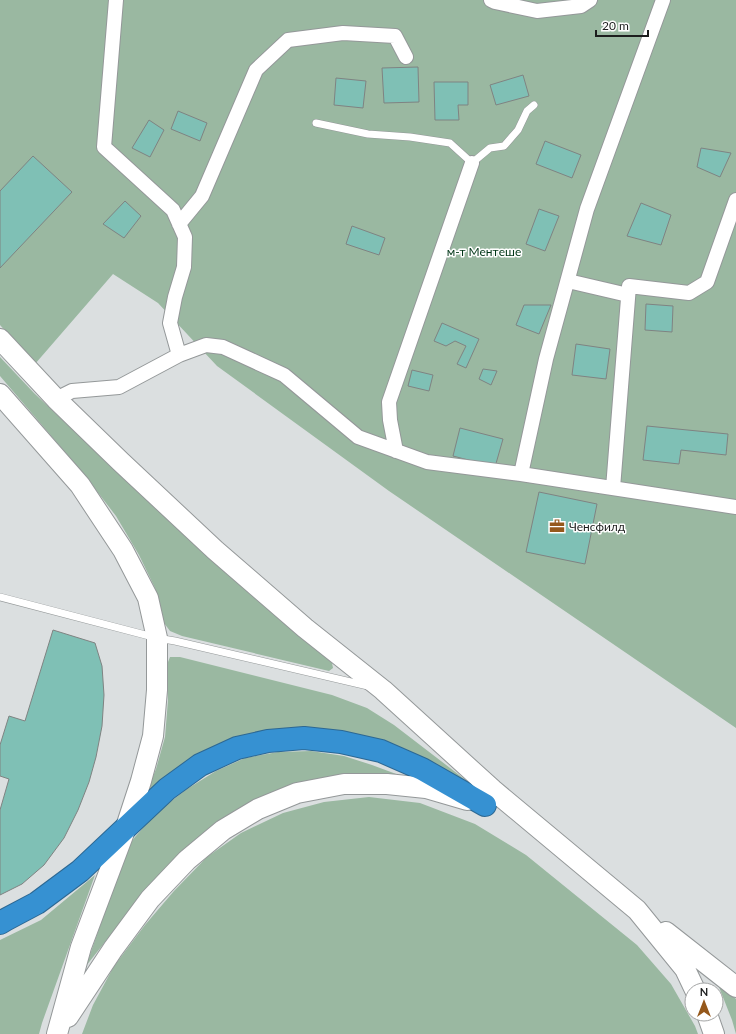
<svg xmlns="http://www.w3.org/2000/svg" width="736" height="1034" viewBox="0 0 736 1034" font-family="Lato,sans-serif">
	<rect width="100%" height="100%" fill="#dbdfe0"/>
	<path fill="#9ab8a1" d="M0,0H736V728L389,491L217,366L158,303L113,274L35,364L0,325Z
		M0,357L34,393L166,518L332,663L333,668L329,671L182,636L170,631L164,623L155,588L139,555L116,516L82,472L0,376Z
		M170,657H180L332,695L367,708L394,725L497,804L441,776L276,734L141,806L156,769L165,737L168,700L166,667Z
		M311,751L344,756L372,765L415,781L289,787L128,913L86,966L128,846L135,837L157,812L187,789L216,771L245,758L278,752Z
		M369,797L420,803L475,824L526,855L637,945L671,984L695,1026L698,1034H82L93,1005L114,966L145,925L174,891L207,857L241,833L283,813L324,802Z
		M95,875L42,1023L39,1034H0V940L41,920Z
		M717,982L736,999V1034L732,1020Z"/>
	<path fill="#7fc0b5" stroke="#7f8382" d="M418,67L419,102L384,103L382,68Z
		M523,75L529,96L496,105L490,85Z
		M336,78L366,81L363,108L334,105Z
		M434,82H468V105H458L459,120H435Z
		M178,111L207,123L200,141L171,129Z
		M149,120L164,130L150,157L132,148Z
		M545,141L581,155L572,178L536,164Z
		M701,148L731,153L720,177L697,167Z
		M33,156L72,192L0,268V191Z
		M125,201L141,216L124,238L103,224Z
		M641,203L671,215L661,245L627,236Z
		M539,209L559,216L545,251L526,244Z
		M352,226L385,238L379,255L346,244Z
		M646,304L673,306L672,332L645,330Z
		M524,305H551L539,334L516,325Z
		M442,323L479,339L466,368L457,364L466,346L455,341L446,346L434,341Z
		M576,344L610,349L606,379L572,375Z
		M483,369L497,371L491,385L479,379Z
		M412,370L433,375L429,391L408,386Z
		M647,426L728,434L726,455L681,450L679,464L643,460Z
		M460,428L503,439L495,467L453,456Z
		M539,492L597,504L585,564L526,552Z
		M53,630L95,643L102,666L104,695L102,726L96,757L89,782L78,810L64,838L44,865L22,884L0,895V810L9,779L0,776V745L9,716L25,721Z"/>
	<g fill="none" stroke-linecap="round" stroke-linejoin="round">
		<g stroke="#949899" stroke-width="8">
			<path id="lane" d="M316,123L368,134L410,137L450,143L472,163L490,148L504,146L518,130L527,111L534,105
				M0,597L157,638L175,641L368,686"/>
		</g>
		<g stroke="#949899" stroke-width="16">
			<path id="street" d="M116,0L104,147L173,210L185,237L184,267L175,297L170,323L179,355
				M491,0L495,2L537,11L581,6L590,0
				M179,224L202,196L256,70L288,40L343,33L395,36L406,57
				M568,281L628,295
				M56,399L72,391L119,387L179,355L206,345L223,347L284,375L358,437L427,462L521,474L736,507
				M396,451L390,420L389,402L472,163
				M521,474L546,359L587,209L663,0
				M613,488L629,286L689,293L707,282L736,200"/>
		</g>
		<g stroke="#949899" stroke-width="22">
			<path id="secondary" d="M0,339L56,399L121,462L215,550L305,628L383,690L493,790L637,910L685,969L695,990
				M0,394L80,485L123,550L148,598L157,638V690L153,736L141,781L125,830L81,947L57,1034
				M666,932L736,987
				M707,1014L714,1034
				M68,1017L113,949L150,899L187,860L223,830L258,809L297,793L344,784H387L426,788L467,800"/>
		</g>
		<g stroke="#2d6893" stroke-width="24">
			<path id="highway" d="M0,923L5,920L37,903L80,871L167,789L200,765L237,748L268,741L304,738L341,742L381,751L422,769L485,805"/>
		</g>
		<use href="#lane" stroke="#fff" stroke-width="7"/>
		<use href="#street" stroke="#fff" stroke-width="14"/>
		<use href="#secondary" stroke="#fff" stroke-width="20"/>
		<use href="#highway" stroke="#3691d2" stroke-width="22"/>
	</g>
	<defs>
		<g id="office-bare" transform="scale(1.2)"><path d="M-6-3h4V-5.5h4V-3h4V5H-6ZM-1-4.5V-3h2v-1.5ZM-6 0V1H6V0Z" fill="#95581b" stroke="#fff" stroke-width="2.5" paint-order="stroke"/></g>
	</defs>
	<g fill-rule="evenodd">
		<use href="#office-bare" x="557" y="526"/>
	</g>
	<g text-anchor="middle" dominant-baseline="central" stroke-width="3" stroke-linejoin="round" paint-order="stroke">
		<g font-size="12" fill="#003617" stroke="#fff">
			<text x="484" y="251">м-т Ментeше</text>
		</g>
		<g font-size="12" fill="#1c1d1d" stroke="#fff" text-anchor="start">
			<text x="569" y="526">Ченсфилд</text>
		</g>
	</g>
	<g transform="translate(704 1002)"><circle r="19" fill="#ffffff" stroke="#a4a5a5"/>
	<path d="M0-3L7 15L0 10L-7 15Z" fill="#95581b"/>
	<text y="-6" font-size="11" font-weight="bold" text-anchor="middle" fill="#1c1d1d">N</text>
	</g>
	<path d="M596 30v6h52v-6" fill="none" stroke="#1c1d1d" stroke-width="2"/>
	<text x="602" y="30" font-size="12" fill="#1c1d1d" stroke="#ffffff" stroke-width="3" paint-order="stroke">20 m</text>
</svg>
